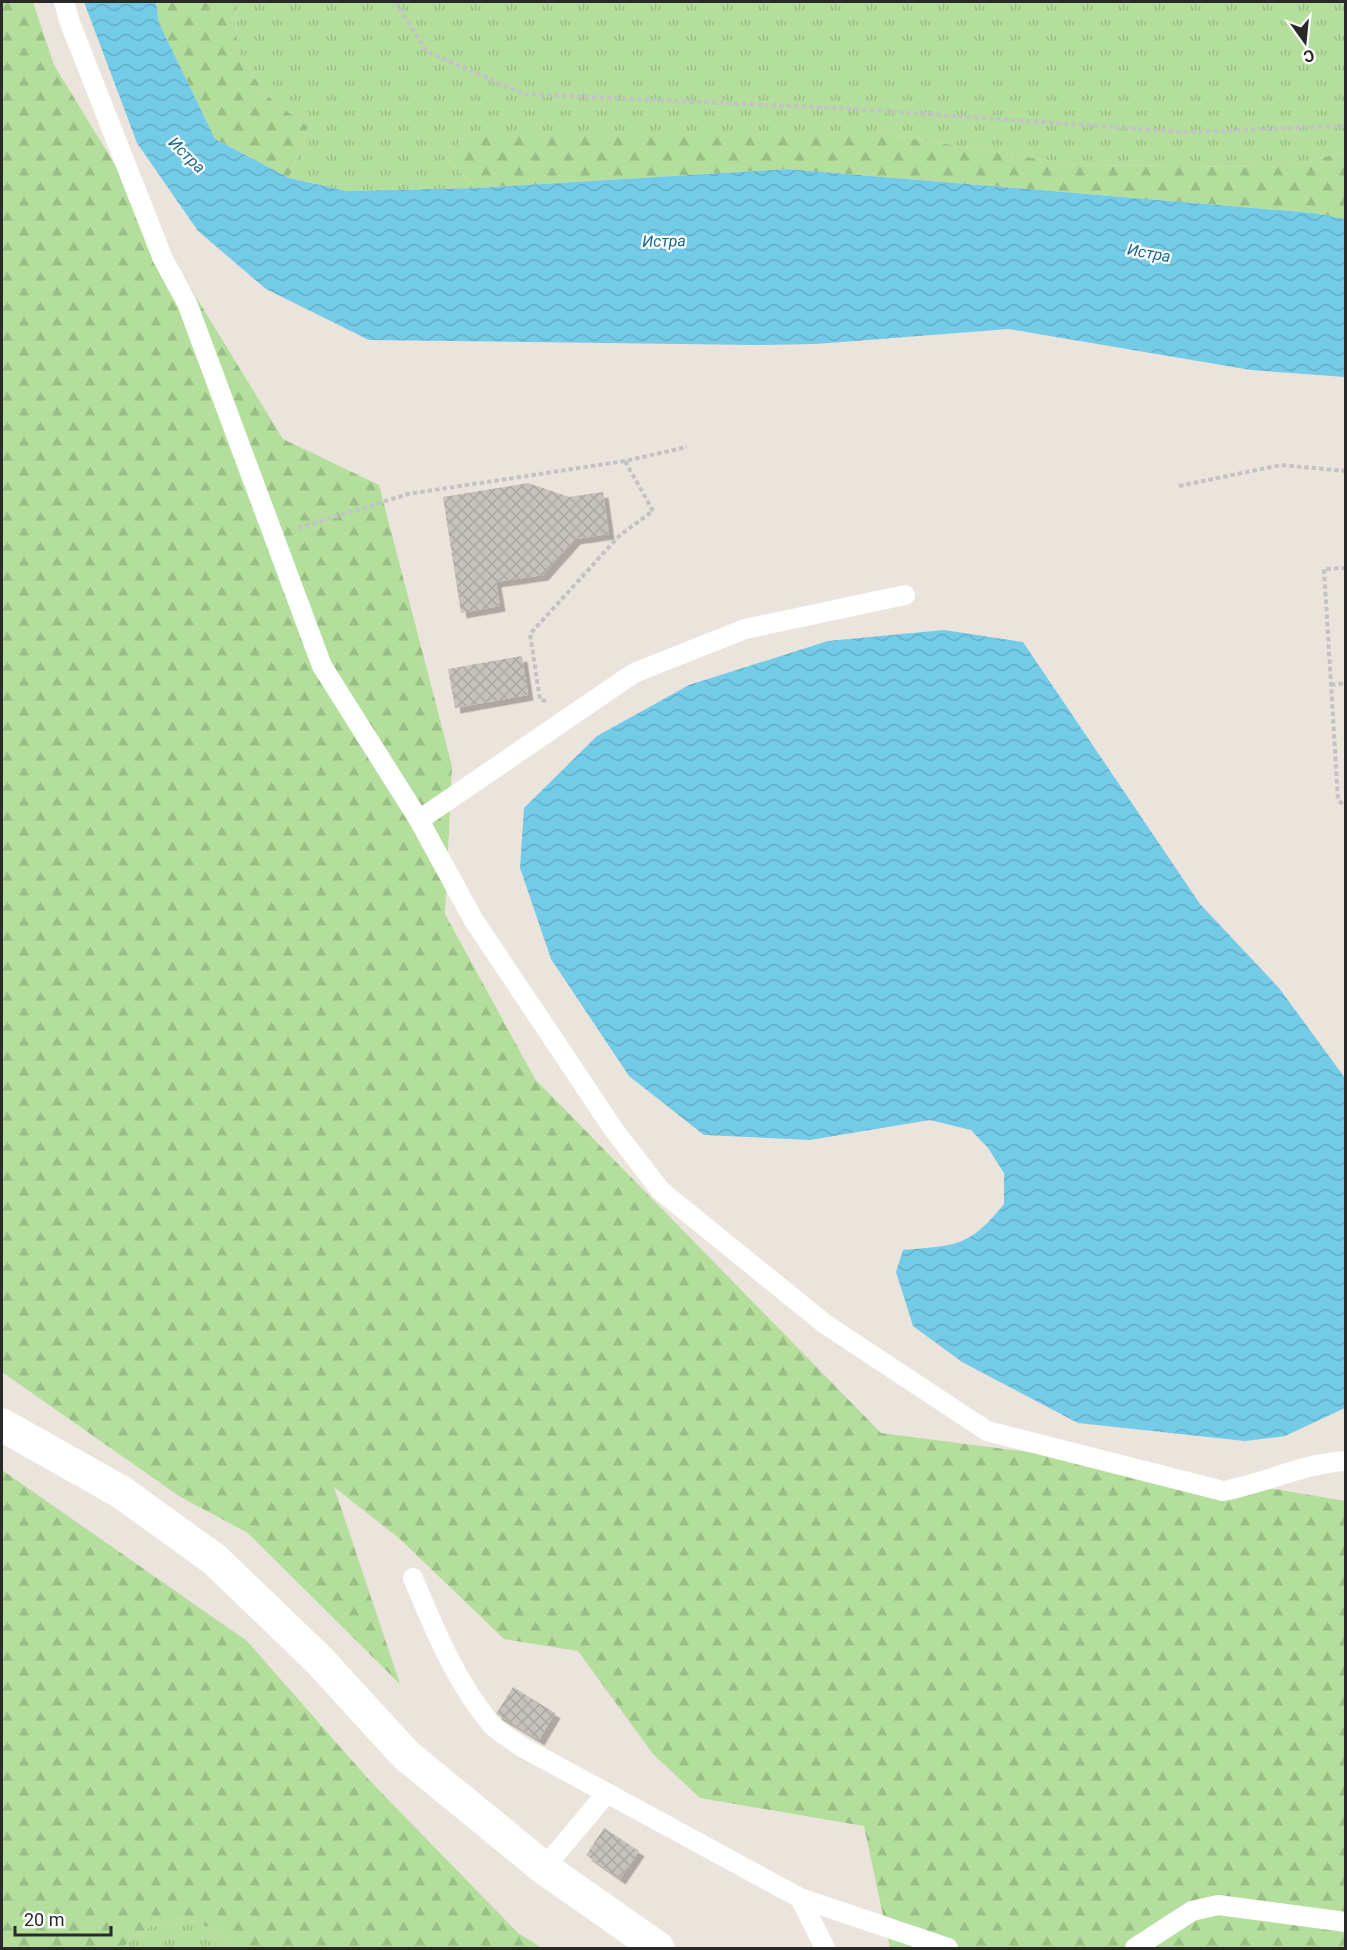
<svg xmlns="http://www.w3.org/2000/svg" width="1347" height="1950" viewBox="0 0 1347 1950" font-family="Roboto,sans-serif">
	<defs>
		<pattern id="grass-tufts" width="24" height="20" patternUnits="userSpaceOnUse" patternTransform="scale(1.5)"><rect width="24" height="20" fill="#b3de9b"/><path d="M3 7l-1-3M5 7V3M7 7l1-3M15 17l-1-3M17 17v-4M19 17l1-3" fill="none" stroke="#9abe86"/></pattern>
		<pattern id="forest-firs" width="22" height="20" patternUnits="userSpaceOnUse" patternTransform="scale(1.5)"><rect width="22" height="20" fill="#b3de9b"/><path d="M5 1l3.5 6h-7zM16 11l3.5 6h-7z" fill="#9abe86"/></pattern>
		<pattern id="water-waves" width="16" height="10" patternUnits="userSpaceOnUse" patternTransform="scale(1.5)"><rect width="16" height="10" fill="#74cbe7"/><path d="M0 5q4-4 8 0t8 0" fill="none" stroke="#64aec6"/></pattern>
		<pattern id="building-cross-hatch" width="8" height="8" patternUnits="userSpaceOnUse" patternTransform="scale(1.5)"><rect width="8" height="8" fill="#c6c1bb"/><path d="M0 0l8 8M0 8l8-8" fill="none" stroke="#aaa6a1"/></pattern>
		<filter id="shadow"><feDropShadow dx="5.5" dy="5.5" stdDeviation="0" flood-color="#0004"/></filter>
	</defs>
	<rect width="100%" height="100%" fill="#ebe4dc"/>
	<path fill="url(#grass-tufts)" d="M236,2H1345V152L1285,167L1077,165L876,133H467L446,158L476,188L347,191L289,178L308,127L266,95L237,51Z
		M184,1918L218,1931L234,1948H121L151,1926Z"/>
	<path fill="url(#forest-firs)" d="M2,2H33L54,65L283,439L379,485L452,766L445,914L535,1079L881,1433L1144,1467L1345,1501V1948H890L864,1826L700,1798L653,1754L578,1651L504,1639L400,1539L334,1487L400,1684L248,1533L179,1496L2,1372Z
		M156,2H236L237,51L266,95L308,127L289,178L215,139L159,23Z
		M467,133H876L1077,165L1285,167L1345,152V219L1314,213L787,169L476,188L446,158Z
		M2,1470L247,1641L370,1781L518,1933L542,1948H234L218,1931L184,1918L151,1926L121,1948H2Z"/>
	<path fill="url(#water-waves)" d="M84,2H156L159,23L215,139L289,178L347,191L476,188L787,169L1314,213L1345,219V377L1251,370L1009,329L816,344L756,345L369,340L266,289L198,231L137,143Z
		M944,630L1023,642L1200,904L1279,988L1345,1078V1408L1285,1436L1245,1441L1078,1423L962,1362L913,1326L896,1272L903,1250C957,1245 968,1248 1004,1204V1173L988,1148L971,1130L930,1120L810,1140L704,1135L629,1076L551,959L520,868L524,808L597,736L689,685L828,641Z"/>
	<path fill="url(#building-cross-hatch)" filter="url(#shadow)" d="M528,483L569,497L603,492L609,534L575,539L543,575L496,582L500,606L461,613L443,497Z
		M522,656L528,695L455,708L448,669Z
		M513,1687L555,1713L539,1740L496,1714Z
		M604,1828L639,1851L620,1879L586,1855Z"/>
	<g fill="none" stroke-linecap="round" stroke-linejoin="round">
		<path stroke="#c3c3c3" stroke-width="4" stroke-dasharray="4.5 3" stroke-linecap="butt" d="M396,2L426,51L524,94L856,109L1184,132L1346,126
			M1179,486L1281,465L1346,471
			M298,528L408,494L625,461L687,447
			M1346,568L1324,569L1338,800L1346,807
			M1331,685L1346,683
			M546,701L540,700L530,634L620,535L653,511L625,461"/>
		<path stroke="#fff" stroke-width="20" d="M64,2L70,23L163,259L187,303L322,666L419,820L473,919L614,1130L661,1191L825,1324L987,1431L1223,1491C1263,1484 1304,1463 1346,1461
			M419,820L634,673L745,629L905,595
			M413,1578C434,1628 456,1683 492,1725C500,1733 512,1740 522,1747L800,1898L948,1948
			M544,1868L606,1794
			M800,1898L825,1948
			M1135,1948L1192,1911L1218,1905L1346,1922"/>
		<path stroke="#fff" stroke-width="33" d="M2,1425L121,1492L214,1559L319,1660L406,1755L544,1868L658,1948"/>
	</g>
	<g text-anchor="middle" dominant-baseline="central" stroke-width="4.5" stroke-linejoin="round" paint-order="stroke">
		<g font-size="16" font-style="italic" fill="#156991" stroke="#fff">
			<text transform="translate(187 155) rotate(44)">Истра</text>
			<text transform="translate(664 241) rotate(-1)">Истра</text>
			<text transform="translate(1149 253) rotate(10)">Истра</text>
		</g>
	</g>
	<rect width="1347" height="1950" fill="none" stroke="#292929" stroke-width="6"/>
	<g transform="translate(1305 42) rotate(165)" stroke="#ffffff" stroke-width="4.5" paint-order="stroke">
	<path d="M0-4.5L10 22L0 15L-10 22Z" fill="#292929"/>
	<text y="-9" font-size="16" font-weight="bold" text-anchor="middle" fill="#292929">С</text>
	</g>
	<path d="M15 1926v9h96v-9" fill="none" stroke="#292929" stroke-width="3"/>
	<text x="24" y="1926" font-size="18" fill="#292929" stroke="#ffffff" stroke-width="4.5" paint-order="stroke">20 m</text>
</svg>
